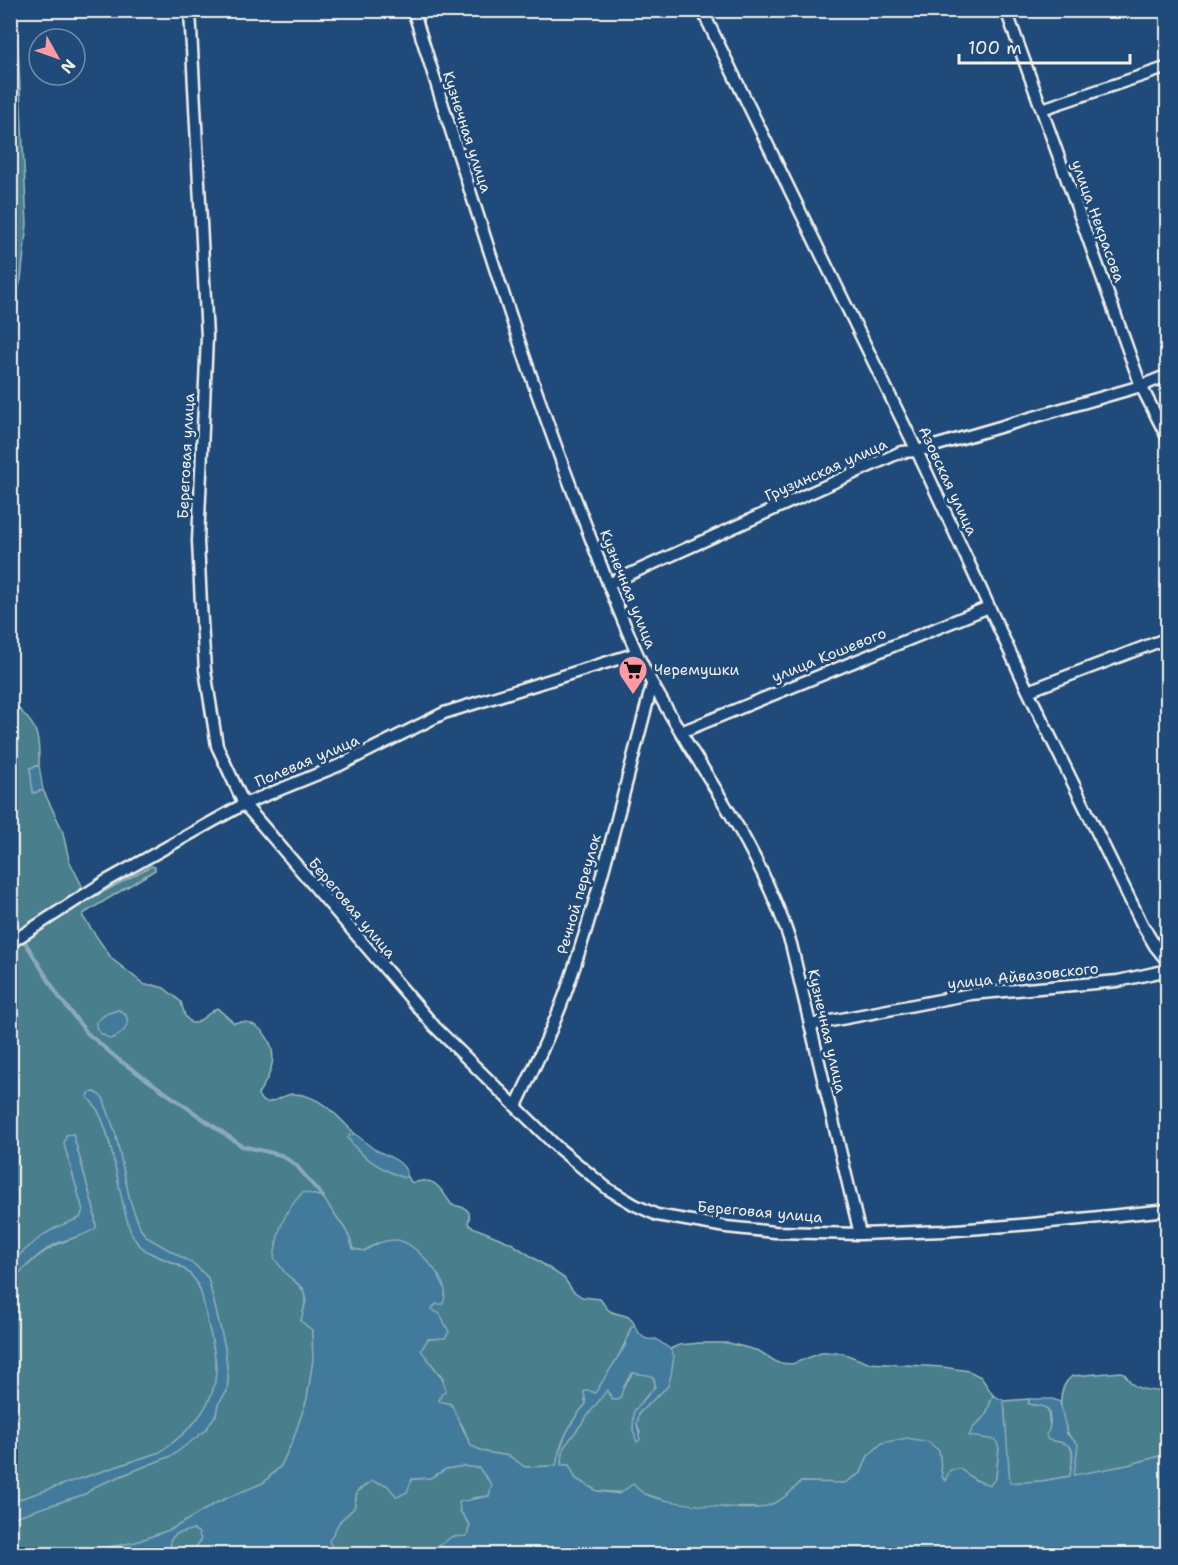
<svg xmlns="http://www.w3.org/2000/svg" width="1178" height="1565" viewBox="0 0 1178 1565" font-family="'Shantell Sans',sans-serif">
	<rect width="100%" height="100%" fill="#1f4a7a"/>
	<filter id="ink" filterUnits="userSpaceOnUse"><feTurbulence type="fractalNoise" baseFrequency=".0167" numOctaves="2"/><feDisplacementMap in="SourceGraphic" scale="12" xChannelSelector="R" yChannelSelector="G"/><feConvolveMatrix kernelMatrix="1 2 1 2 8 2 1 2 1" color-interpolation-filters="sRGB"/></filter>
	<g filter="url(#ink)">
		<path fill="#497e8c" stroke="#9eb8ba" stroke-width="1.5" fill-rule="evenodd" d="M16,10L27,224L21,279L11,318L10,11Z
			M10,701C36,723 40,732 39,765L30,768L34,793L43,790L62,829L69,860L83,888L11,935Z
			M151,866L155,867V870L83,914V917L112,959L145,985H153L164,988L174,996L181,1002L185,1016L191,1023H196L217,1008L234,1023C257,1016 277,1042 272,1064C269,1079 265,1082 258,1094C264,1113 282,1093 294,1094C319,1094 339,1117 355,1134L350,1135L404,1178L407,1175L411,1182C417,1183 421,1180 426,1181C438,1181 445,1196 452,1205C464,1207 473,1209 468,1223L470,1226L511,1243L564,1278L573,1291L582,1297L600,1299C603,1302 606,1309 610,1311C620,1317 631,1312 635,1327H631C623,1352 610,1373 595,1394L584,1392L586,1404C569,1423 560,1442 556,1466L525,1467L509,1456L485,1452L471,1446L462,1425L439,1401L443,1378L420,1350L428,1339L445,1338L431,1309L436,1304L377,1243L364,1251L353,1249C349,1228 333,1215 323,1197L286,1274C308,1292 308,1293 301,1321L312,1330L313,1360L307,1399L293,1440L281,1466L263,1483L218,1502L172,1529L136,1542L74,1554H11V1518L85,1494L96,1486L173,1455L216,1415L218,1404L227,1391L228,1378L225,1348L208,1278L195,1265L148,1238L141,1230L130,1201L115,1132L103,1098L95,1092L88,1098C114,1121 117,1198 131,1232C144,1262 173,1255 192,1276C203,1288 204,1308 208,1323C211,1338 216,1354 216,1369C217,1405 188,1433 160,1452L11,1502V1281C25,1268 39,1253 56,1245C69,1238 84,1237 96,1227L94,1210L73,1134L64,1144L83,1210L80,1218C50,1229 35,1242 11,1262V950L92,898ZM118,1010C125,1012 127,1016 128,1023L97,1022L106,1014Z
			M700,1343H729L759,1351L778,1363L792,1364L821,1353H842L868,1363L943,1367L969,1371L981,1377L993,1395L986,1415L973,1428L996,1439L999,1447L996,1478L990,1485C977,1482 970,1477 960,1469L946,1481L942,1477L939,1451L868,1456L861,1473L845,1483L801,1482L784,1499L762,1508L715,1507L674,1503L644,1494L597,1491L576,1479L569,1465L561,1466L564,1447L607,1389L609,1395H621V1390L633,1373L651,1375C662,1389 647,1392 642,1402C637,1410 635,1421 633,1430L637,1437L640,1433L637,1424L639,1413L650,1400L673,1356L670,1349L679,1345Z
			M1122,1372C1128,1376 1128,1380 1132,1384C1141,1391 1157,1391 1167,1391V1454L1128,1465L1073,1476L1077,1451C1065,1431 1050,1394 1072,1376Z
			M1029,1399V1404L1042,1406L1048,1409L1050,1429L1058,1441C1078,1442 1072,1461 1070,1476L1042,1481L1009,1483L1004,1401Z
			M463,1466L479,1468L492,1485L489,1496L473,1498L460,1511L470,1525L467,1537L439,1545L429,1554H336L328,1541L340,1521L354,1508L357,1492L372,1481L387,1485L412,1479L430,1478L446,1469Z
			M193,1529L198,1532L201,1539C194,1552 191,1555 176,1554L171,1549L170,1540L176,1534Z"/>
		<path fill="#427a9c" stroke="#89aaba" stroke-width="1.5" d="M39,765L43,790L33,793L30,768Z
			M118,1010C136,1017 125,1036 110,1039L100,1033L96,1027V1022L106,1014Z
			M95,1092L103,1098L115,1132L130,1201L141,1230L148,1238L195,1265L208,1278L225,1348L228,1378L227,1391L218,1404L216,1414L206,1430L173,1455L96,1486L85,1494L11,1518V1502L160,1452C188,1433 217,1405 216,1368C216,1354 211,1338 208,1323C204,1308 203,1288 192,1276C173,1254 144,1262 131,1232C117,1198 114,1120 88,1098L89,1093Z
			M73,1134L94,1210L96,1228C85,1236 73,1237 60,1242C41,1250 26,1267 11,1281V1262L43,1235L57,1227L80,1218L83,1210L64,1144L66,1135Z
			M355,1134C362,1139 368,1145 374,1149C386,1156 405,1160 407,1175L404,1178C383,1170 361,1158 348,1138L350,1135Z
			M303,1192L323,1197C334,1216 348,1227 353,1249L364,1251C373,1246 382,1240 394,1240C412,1239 441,1273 445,1290C446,1295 444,1299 443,1304H436L431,1309L440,1314L449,1332L445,1338L428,1339L421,1350L442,1378L446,1390L441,1395L439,1401L451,1404L471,1446L485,1452L509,1456L525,1467L556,1466C561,1442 569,1423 586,1404L584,1392L588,1390L595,1393L625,1346L631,1327H635C641,1336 644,1341 656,1339L670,1349L674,1356L671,1375L668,1386L639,1413L637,1424L640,1440L637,1442L633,1430L634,1411L655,1387C656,1374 648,1375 639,1374C632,1374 635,1370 630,1376C623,1384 623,1392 619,1400H613L607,1390L564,1447L561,1465H569L576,1479L597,1491L619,1494L633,1484C636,1487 640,1491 643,1493C658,1503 746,1512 763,1507C780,1503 790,1493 801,1482L845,1483L861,1473L868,1456L882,1443L907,1438L929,1442L939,1451L942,1477L945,1481L950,1470L960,1469L975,1480L990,1485L996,1478L999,1448L996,1440L969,1436L973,1428L986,1415L993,1395L1004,1401L1010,1483L1042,1481L1070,1476C1074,1448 1078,1444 1048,1440L1046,1435C1052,1427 1051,1418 1048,1409L1042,1406L1029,1404V1399H1053L1060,1402L1067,1434L1078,1444L1074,1475L1128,1465L1167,1454V1554H429L451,1537L467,1536L470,1525L460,1511L459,1502L489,1496L492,1485L479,1468L463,1466L446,1469L430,1478L412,1479L407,1492L397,1497L387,1485L372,1481L357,1491L354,1508L340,1521L329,1541L336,1554H189L194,1551L201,1539L198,1532L193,1529L176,1534L170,1540L171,1549L176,1554H74L136,1542L172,1529L218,1502L263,1483L281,1466L293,1440L307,1399L313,1360L312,1330L301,1321L306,1301L303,1288L286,1274L274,1258C278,1229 283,1213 303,1192Z"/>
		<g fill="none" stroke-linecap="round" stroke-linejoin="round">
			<path stroke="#89aaba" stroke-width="4" d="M10,127L16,229L10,277
				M10,910L17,925
				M25,942L59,997L87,1033L119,1060L242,1146L281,1155L296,1165L323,1197
				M10,1552L13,1554"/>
			<g stroke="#f4f1e8" stroke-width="15">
				<path id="minor" d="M190,10L207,337L198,541L201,605L205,670L217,746L244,804L435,1027L557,1147L608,1189L635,1205L657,1215L726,1227L775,1232L860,1234L944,1231L1031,1224L1168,1210
					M413,10C468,183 520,357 586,526C602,568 618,611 637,653C651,685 671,715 689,746C729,810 768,872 791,944L860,1234
					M702,10L917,451L1028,691L1142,924L1155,946L1168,962
					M1006,10L1141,386L1168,439
					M1042,109L1168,67
					M608,584L901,452L917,451L1141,386L1168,375
					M1028,691L1168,638
					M681,732L989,607
					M10,943L106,881L244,804L340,765L444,713L637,653
					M810,1025L971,994L1118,981L1168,970
					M516,1106C534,1068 553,1029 567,989C601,889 625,786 652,685"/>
			</g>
			<use href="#minor" stroke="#1f4a7a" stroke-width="10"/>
		</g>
	</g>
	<defs>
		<g id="supermarket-pin" transform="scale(1.5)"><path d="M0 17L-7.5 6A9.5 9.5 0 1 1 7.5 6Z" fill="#ff9aa2" stroke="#1f4a7a"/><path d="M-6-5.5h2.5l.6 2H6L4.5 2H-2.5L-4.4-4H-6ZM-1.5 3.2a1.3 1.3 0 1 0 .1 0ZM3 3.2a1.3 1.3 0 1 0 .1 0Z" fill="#111"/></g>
	</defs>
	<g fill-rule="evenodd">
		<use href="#supermarket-pin" x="633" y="670"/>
	</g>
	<g text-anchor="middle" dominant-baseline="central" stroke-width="6" stroke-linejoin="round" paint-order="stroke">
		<g font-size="15" fill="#f4f1e8" stroke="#1f4a7a">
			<text transform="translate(467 132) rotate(72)">Кузнечная улица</text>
			<text transform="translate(1098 221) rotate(70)">улица Некрасова</text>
			<text transform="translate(186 456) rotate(-87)">Береговая улица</text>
			<text transform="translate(826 470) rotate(-24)">Грузинская улица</text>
			<text transform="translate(948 481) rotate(65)">Азовская улица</text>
			<text transform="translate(628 589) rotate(68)">Кузнечная улица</text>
			<text transform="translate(829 655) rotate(-22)">улица Кошевого</text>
			<text transform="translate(307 761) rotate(-23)">Полевая улица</text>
			<text transform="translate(579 894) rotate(-74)">Речной переулок</text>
			<text transform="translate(352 908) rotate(50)">Береговая улица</text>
			<text transform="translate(1023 976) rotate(-6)">улица Айвазовского</text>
			<text transform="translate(827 1031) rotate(77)">Кузнечная улица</text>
			<text transform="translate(760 1212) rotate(5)">Береговая улица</text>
		</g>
		<g font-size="15" fill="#f4f1e8" stroke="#1f4a7a" text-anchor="start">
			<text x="654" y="670">Черемушки</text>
		</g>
	</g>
	<rect width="1178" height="1565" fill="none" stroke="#1f4a7a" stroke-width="36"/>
	<rect x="18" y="18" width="1142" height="1529" fill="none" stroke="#f4f1e8" stroke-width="2" filter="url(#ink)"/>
	<g transform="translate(57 57) rotate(130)"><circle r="28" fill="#1f4a7a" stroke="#748da6" stroke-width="1.5"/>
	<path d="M0-4.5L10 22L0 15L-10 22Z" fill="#ff9aa2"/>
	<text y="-9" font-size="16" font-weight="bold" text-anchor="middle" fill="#f4f1e8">N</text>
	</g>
	<path d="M959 54v9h171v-9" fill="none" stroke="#f4f1e8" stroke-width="3"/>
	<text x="968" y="54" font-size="18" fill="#f4f1e8" stroke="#1f4a7a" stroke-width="4.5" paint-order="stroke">100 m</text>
</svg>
